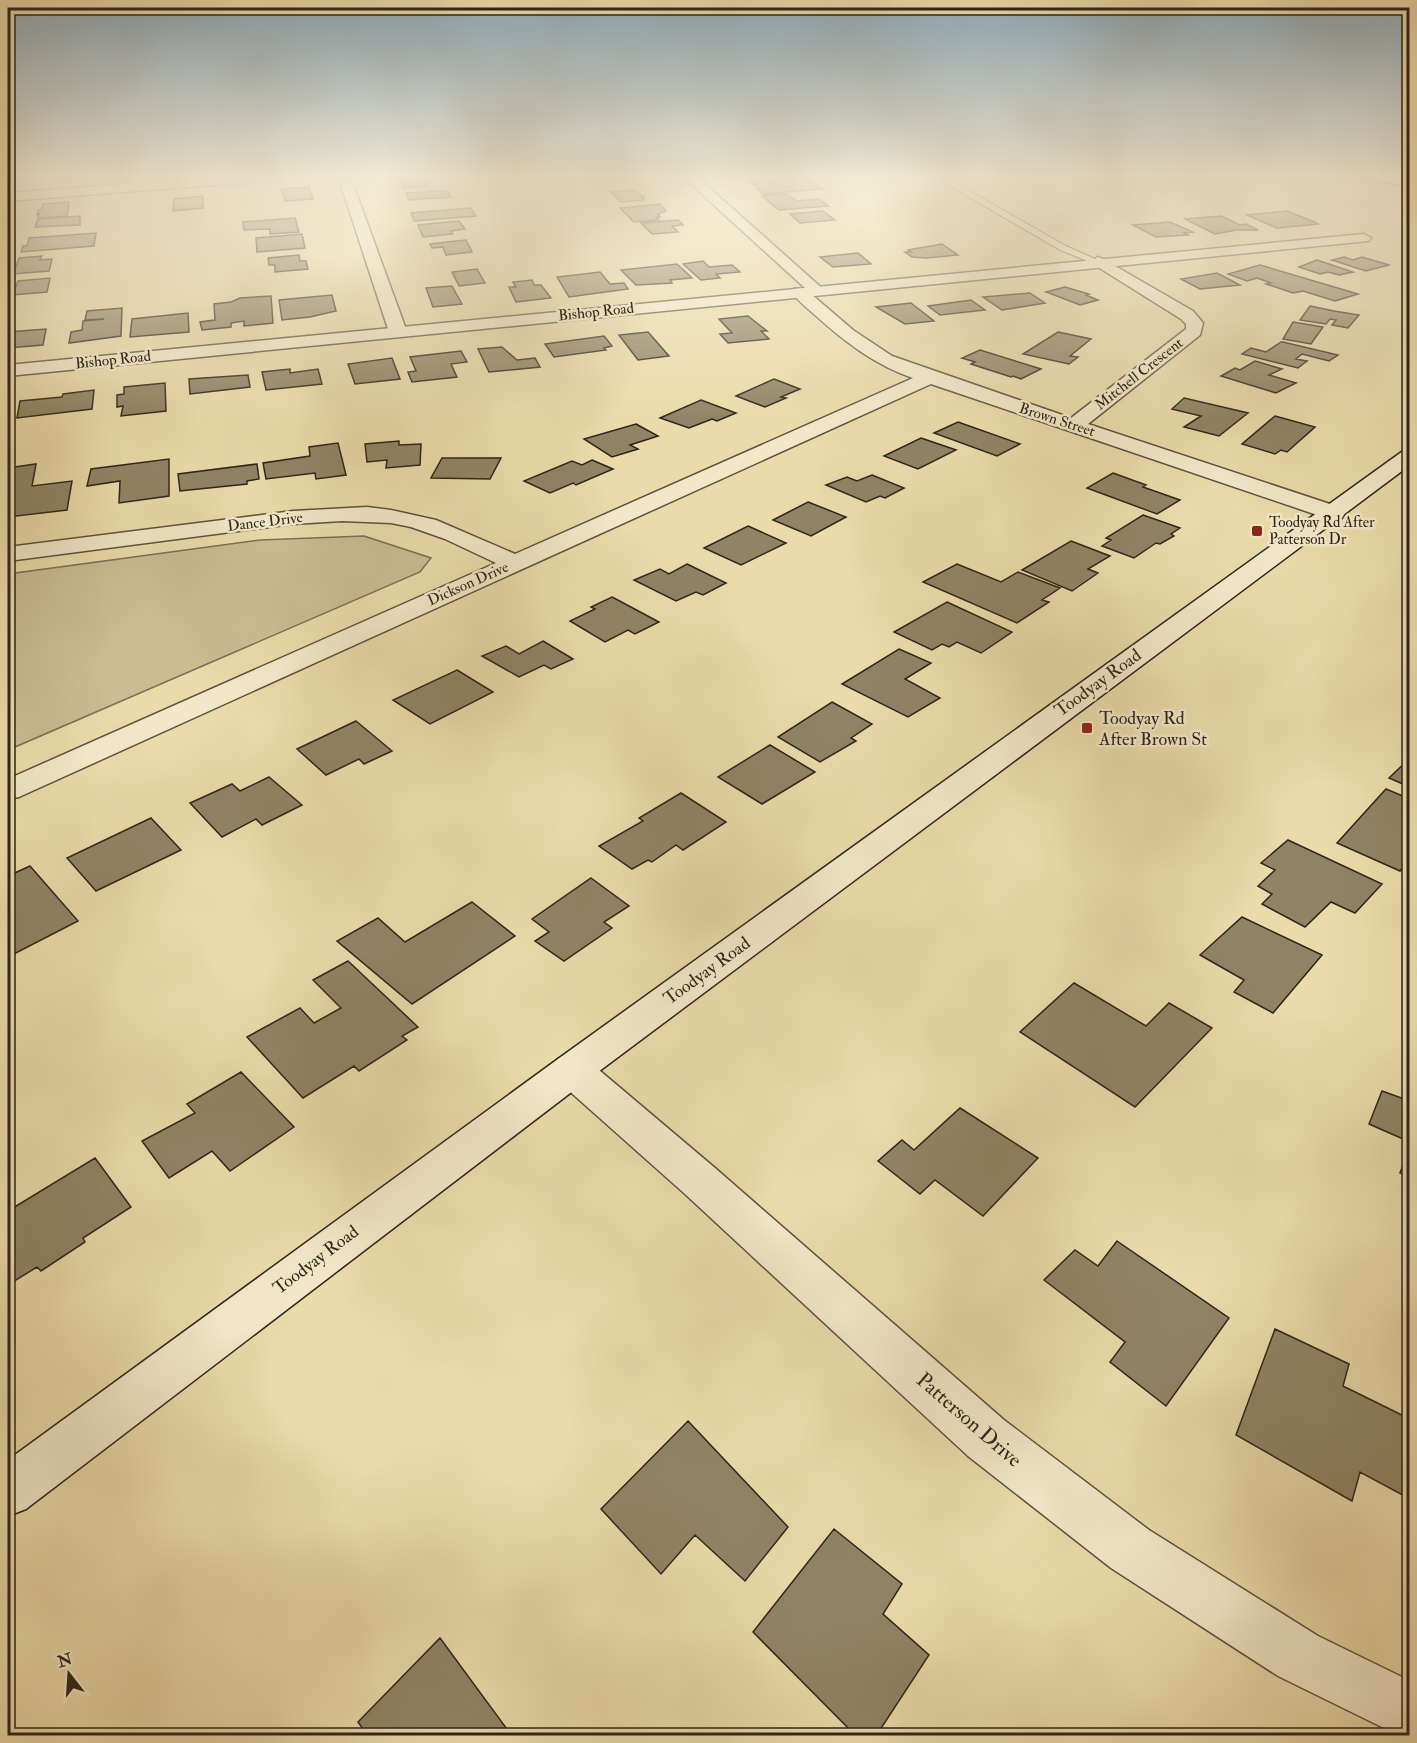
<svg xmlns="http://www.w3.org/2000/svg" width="1417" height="1743" viewBox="0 0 1417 1743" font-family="'IM FELL Double Pica',serif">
	<rect width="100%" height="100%" fill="#ebdbaa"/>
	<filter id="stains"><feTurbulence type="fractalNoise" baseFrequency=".00333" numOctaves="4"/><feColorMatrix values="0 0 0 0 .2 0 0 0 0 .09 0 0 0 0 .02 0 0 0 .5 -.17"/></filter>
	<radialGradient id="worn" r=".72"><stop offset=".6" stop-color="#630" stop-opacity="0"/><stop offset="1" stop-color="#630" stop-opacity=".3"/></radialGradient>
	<path fill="#cbbc92" stroke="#7c7056" stroke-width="1.5" d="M364,536L431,558L420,572L8,750V574L260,540Z"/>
	<path fill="#908465" stroke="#2d251b" stroke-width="1.5" d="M430,177L433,181L427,182L429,186L403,188L399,179Z
		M806,178L823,189L763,194L757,189H763L749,182Z
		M309,187L313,199L285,201L281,189Z
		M634,190L644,197H642L644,200L621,202L611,192Z
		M438,191H448L451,197L409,200L406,193Z
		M786,194L797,201L819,199L828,206L779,210L762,196Z
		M203,196V208L173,211L174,199Z
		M69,202L67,216L38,218L39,214L37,215L38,210H41L43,204Z
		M660,204L666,211L658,214L660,217H656L659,220L634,222L620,208Z
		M471,208L476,216L414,221L411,213Z
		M823,211L835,220L800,223L790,214Z
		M1287,211L1319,224L1277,228L1247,215Z
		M80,216V225L35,227L38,219Z
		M1221,216L1240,225L1246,224L1258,230H1236L1215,234L1185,219Z
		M295,218L299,232L270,234V229L244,230L243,222Z
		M678,220L683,225L672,226L678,232L652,234L641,223Z
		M459,221L465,229L451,231L453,234L423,237L418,225Z
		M1170,222L1193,232L1184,233L1188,235L1156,237L1133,225Z
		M96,233L94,246L21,252L23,246H27L29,238Z
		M302,234L305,248L257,252L256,238Z
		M466,240L472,252L446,255L443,247L432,248L430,244Z
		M942,244L958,255L926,258L912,257L905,252H911L908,250Z
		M858,253L871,264L833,267L820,257Z
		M299,255L300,261H306L308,269L275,272V265H269L268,258Z
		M42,256L40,260L52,259L49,271L13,274L19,258Z
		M1344,257L1353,260L1362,257L1389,265L1366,271L1332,260Z
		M1317,260L1353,272L1339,275L1328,272L1320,274L1299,267Z
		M703,261L709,267L732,265L740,272L716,274L720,278L701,280L683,264Z
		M677,264L692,278L670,280L672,283L636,285L621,270Z
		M1260,265L1358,294L1335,301L1303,291L1293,293L1266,284L1271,283L1257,278L1247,281L1228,274Z
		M477,269L485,283L459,286L452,272Z
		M600,272L610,284L624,283L628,289L569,297L557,277Z
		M1217,273L1240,285L1200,289L1181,279Z
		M50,278L47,292L13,295L18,281Z
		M532,280L534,285H541L551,298L516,302L509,287H516L513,282Z
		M452,286L462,304L433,307L426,288Z
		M1065,287L1089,294L1086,295L1098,300L1080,305L1046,292Z
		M1030,293L1045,303L1002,310L983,297Z
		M332,295L336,311L310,317L282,320L279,300Z
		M271,296L273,323L244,326V321L231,323V327L202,330L200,322L215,320L214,304L231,302L240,298Z
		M971,300L985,310L940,315L928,306Z
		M911,303L934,321L905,324L876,307Z
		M1310,306L1334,311L1359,315L1348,328L1332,325L1336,320L1330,319L1326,324L1300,320Z
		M122,308L121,336L69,343L71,332L82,330L83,321L104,319L85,320L87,311Z
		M188,313L189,332L130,337L132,319Z
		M748,316L767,331H761L769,339L728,343L720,334L732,333L719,319Z
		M1293,322L1323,327L1311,344L1283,339Z
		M46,329L43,345L8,348V332Z
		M648,332L669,356L638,360L619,335Z
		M1058,332L1091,339L1070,356L1078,357L1069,364L1023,354Z
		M604,336L612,346L604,348L606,350L554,357L545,344Z
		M1281,342H1283L1338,355L1329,361L1302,354L1296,359L1307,361L1298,368L1242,354L1251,348L1266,352Z
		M502,347L517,360L535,358L540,367L489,372L478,349Z
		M980,350L1041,369L1021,379L1013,376L1011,377L971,364L975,362L962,358Z
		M461,351L467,362L451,364L457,377L412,382L408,372L416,371L410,357Z
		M392,358L400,379L355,384L348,364Z
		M1255,361L1282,369L1269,375L1296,383L1276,393L1221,376L1235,368L1240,370Z
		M290,369V373L318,369L322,384L266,390L262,372Z
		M248,375L250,387L190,394L189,379Z
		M774,379L800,389L781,397L786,398L765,407L736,396Z
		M165,383L166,411L121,416L123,406L117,407V395L124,394V387Z
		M94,390L92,409L17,418L20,401L62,397L63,394Z
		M1184,398L1248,413L1219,436L1184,427L1201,416L1172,409Z
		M701,400L736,413L717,421L712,419L689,428L660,418Z
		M1275,416L1315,427L1287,452L1281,450L1275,454L1242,444Z
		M958,422L1020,444L997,456L934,433Z
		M636,424L658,436L630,445L638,449L612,457L584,439Z
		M921,438L956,450L918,469L884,456Z
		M399,441V445L421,444L420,465L386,468L387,460L367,462L365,444Z
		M338,443L346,475L316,479L315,473L266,479L263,463L310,456L309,447Z
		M442,458H501L490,479L431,478Z
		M169,459V496L119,503L120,481L87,486L91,469Z
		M592,460L613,469L576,485L573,483L550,493L524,481L572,461L582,465Z
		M36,464L32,486L72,481L67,510L8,517V468Z
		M257,464L259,479L247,481V484L180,491L178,474Z
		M1113,473L1146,485L1143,487L1180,500L1157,514L1087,488Z
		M872,475L904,488L885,498L880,496L866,502L826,485L847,477L857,481Z
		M808,502L846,517L811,536L773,520Z
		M1143,515L1180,528L1171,534L1174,536L1160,544L1156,543L1134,558L1102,546L1111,540L1106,538Z
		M748,526L786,543L741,565L704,548Z
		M1071,541L1110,556L1088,569L1098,573L1072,591L1022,570Z
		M687,564L726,583L703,595L696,592L676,601L634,580L660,569L669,574Z
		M957,564L1001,582L1018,572L1060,588L1042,600L1049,602L1017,623L923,582Z
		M612,597L614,598L659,622L635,634L628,630L605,642L570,621L595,609L591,607Z
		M947,602L1012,632L981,653L957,642L949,647L942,644L932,650L894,632Z
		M543,641L573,659L551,669L544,665L519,677L482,656L506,646L519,654Z
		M899,649L931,663L905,679L940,698L908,717L842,684Z
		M457,670L493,692L430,724L393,700Z
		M832,702L872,724L851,738L856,741L820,762L778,737Z
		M356,721L392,751L364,764L359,759L326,775L297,749Z
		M770,745L815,772L762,804L718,777Z
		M1410,758V787L1389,778Z
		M269,777L302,805L262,825L256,819L222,837L190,803L232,784L240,791Z
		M1386,789L1410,799V859L1400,871L1337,843Z
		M681,793L726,822L683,850L676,845L652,862L648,860L632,869L599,846L643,821L639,818Z
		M151,818L181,850L96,891L67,858Z
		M1288,840L1382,884L1355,913L1331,902L1305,927L1262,904L1272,894L1258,886L1275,870L1261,863Z
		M30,866L78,921L8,957V876Z
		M591,878L629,906L604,922L612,928L564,961L535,941L549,932L532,919Z
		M472,902L515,936L412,1004L337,941L378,918L405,942Z
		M1242,917L1322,955L1273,1013L1234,992L1244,980L1200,955Z
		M348,961L418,1027L402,1036L407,1040L359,1071L354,1066L303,1098L247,1037L300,1008L314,1023L341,1008L313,980Z
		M1074,983L1146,1026L1169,1003L1212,1028L1135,1107L1020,1032Z
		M241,1072L294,1127L230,1171L212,1151L169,1178L142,1141L195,1113L187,1104Z
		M1382,1091L1410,1101V1142L1369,1124Z
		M960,1108L1038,1158L983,1216L935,1180L920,1194L878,1161L902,1140L914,1150Z
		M1410,1147V1178L1400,1173Z
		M95,1158L131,1207L83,1238L85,1242L41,1271L37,1267L8,1285V1211Z
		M1117,1241L1229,1318L1166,1406L1110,1362L1125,1342L1044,1280L1075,1250L1098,1266Z
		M1275,1329L1349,1364L1343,1386L1410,1419V1499L1360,1472L1352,1501L1236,1435Z
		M688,1421L788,1527L745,1581L695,1535L661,1574L601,1509Z
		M834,1529L902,1584L883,1614L929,1655L876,1736H856L753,1632Z
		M440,1638L512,1736H368L358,1722Z"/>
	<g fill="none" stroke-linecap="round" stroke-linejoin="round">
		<g stroke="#5c523f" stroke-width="2">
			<path id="service" d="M933,176H943L1066,246L1102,262L1095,264L1060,250Z"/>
		</g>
		<g stroke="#5c523f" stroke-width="3">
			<path id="minor" d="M230,176H286L280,180L8,201V193Z
				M338,176H350L407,332L404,336H392L389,332Z
				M682,176H696L824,290L822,293L811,294L853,330L892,356L1071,418L1186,329V324L1181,319L1090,262L1098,257L1103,259L1193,311L1203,323L1200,335L1088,424L1342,508L1345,513L1342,518L1334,520L1326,518L931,384L19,797L8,799V779L496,563L445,539L411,527L391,523L342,521L293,524L8,561V547L293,511L367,507L391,510L436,520L515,554L913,378C875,365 845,342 815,315C807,308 798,301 792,292L794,289L805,288Z"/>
		</g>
		<g stroke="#5c523f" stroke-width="3">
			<path id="tertiary" d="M1364,234L1371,238L1369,241L8,376V365Z
				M572,1055L586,1059L715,1168L1004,1420L1149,1530L1318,1636L1410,1681V1736H1400L1390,1731L1278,1676L1111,1568L968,1456L685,1194L558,1081L553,1070L558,1059Z"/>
		</g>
		<g stroke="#2d251b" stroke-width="3">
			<path id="secondary" d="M1410,449V465L586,1081L26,1509L8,1516V1460L558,1059L1403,451Z"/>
		</g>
		<g stroke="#2d251b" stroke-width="3">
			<path id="trunk" d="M1362,176L1410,178V186L1368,180Z"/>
		</g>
		<use href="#service" fill="#f2e8c8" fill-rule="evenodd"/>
		<use href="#minor" fill="#f2e8c8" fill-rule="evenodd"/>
		<use href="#tertiary" fill="#f2e8c8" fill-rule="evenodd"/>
		<use href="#secondary" fill="#f2e8c8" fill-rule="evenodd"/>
		<use href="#trunk" fill="#ebdbaa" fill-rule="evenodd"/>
	</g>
	<linearGradient id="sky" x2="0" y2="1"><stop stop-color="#8fabbc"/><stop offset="0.42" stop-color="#f6efd9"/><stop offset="1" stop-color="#f6efd9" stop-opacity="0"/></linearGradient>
	<rect width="1417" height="420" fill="url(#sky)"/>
	<g fill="#8f2418" stroke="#f2e8c8" stroke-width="2">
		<rect x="1251" y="525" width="12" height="12" rx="3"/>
		<rect x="1081" y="722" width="12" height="12" rx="3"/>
	</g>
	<g text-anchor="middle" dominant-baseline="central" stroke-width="5" stroke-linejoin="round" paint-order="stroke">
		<g font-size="15" fill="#2d251b" stroke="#f2e8c8">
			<text transform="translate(596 312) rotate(-6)">Bishop Road</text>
			<text transform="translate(113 360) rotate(-6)">Bishop Road</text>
			<text transform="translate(1139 374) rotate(-38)">Mitchell Crescent</text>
			<text transform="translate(1057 420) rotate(18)">Brown Street</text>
			<text transform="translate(265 522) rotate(-7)">Dance Drive</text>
			<text transform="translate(468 584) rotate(-24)">Dickson Drive</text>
		</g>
		<g font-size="15" fill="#2d251b" stroke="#f2e8c8" text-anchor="start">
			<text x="1269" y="522">Toodyay Rd After<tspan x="1269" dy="17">Patterson Dr</tspan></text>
		</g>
		<g font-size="18" fill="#2d251b" stroke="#f2e8c8">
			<text transform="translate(1098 683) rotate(-36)">Toodyay Road</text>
			<text transform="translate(707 971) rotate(-36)">Toodyay Road</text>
			<text transform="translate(316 1260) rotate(-37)">Toodyay Road</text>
		</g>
		<g font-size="18" fill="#2d251b" stroke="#f2e8c8" text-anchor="start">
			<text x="1099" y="718">Toodyay Rd<tspan x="1099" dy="21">After Brown St</tspan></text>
		</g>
		<g font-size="21" fill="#2d251b" stroke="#f2e8c8">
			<text transform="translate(969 1420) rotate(41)">Patterson Drive</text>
		</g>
	</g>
	<rect width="1417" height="1743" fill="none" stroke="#ebdbaa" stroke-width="30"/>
	<rect x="9" y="9" width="1399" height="1725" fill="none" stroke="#2d251b" stroke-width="3"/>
	<rect x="15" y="15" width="1387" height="1713" fill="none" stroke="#2d251b" stroke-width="1.5"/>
	<g transform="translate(69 1674) rotate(343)" stroke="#f2e8c8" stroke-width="4.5" paint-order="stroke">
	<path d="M0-4.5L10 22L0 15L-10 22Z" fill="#2d251b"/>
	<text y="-9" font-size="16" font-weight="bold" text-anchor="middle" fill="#2d251b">N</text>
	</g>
	<rect width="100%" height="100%" filter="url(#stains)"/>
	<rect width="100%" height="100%" fill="url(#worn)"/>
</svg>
